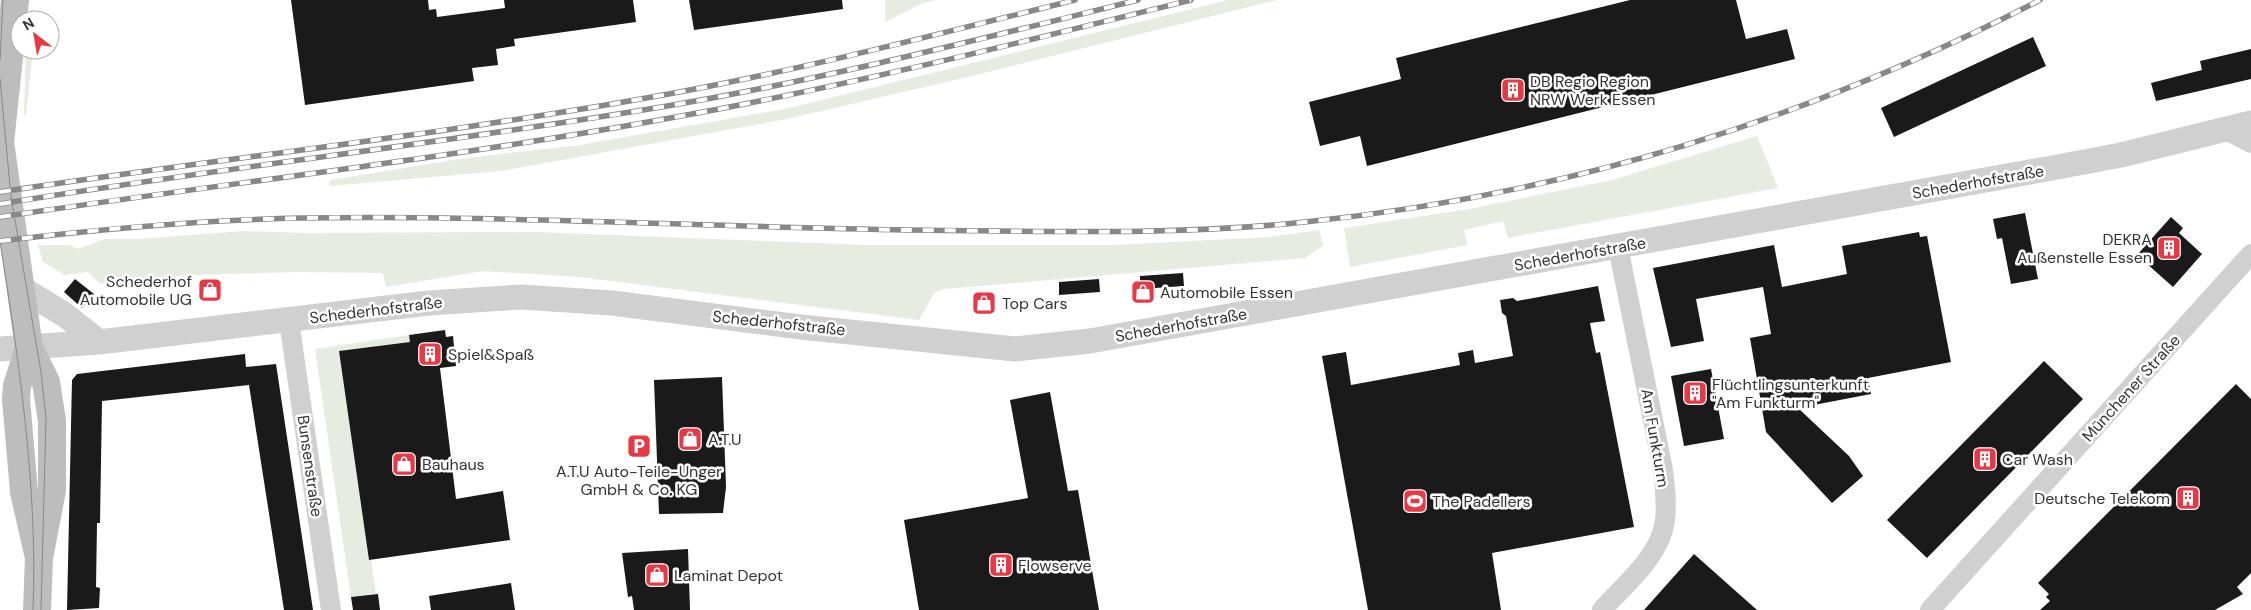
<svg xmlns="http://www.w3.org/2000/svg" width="2251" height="610" viewBox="0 0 2251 610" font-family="'DM Sans',sans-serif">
	<rect width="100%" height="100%" fill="#fff"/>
	<path fill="#e6ecdf" d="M885,0H938L923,3L885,22Z
		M1228,0H1277L980,74L787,119L501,171L329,186L330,180L459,159L580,145L790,108Z
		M26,50H33L26,115H24Z
		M1757,136L1778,188L1508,238L1503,221L1464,230L1468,245L1350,267L1344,228L1469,209L1612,180Z
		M1319,230L1323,246L1305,258L945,289L935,292L919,320L579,277L483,271L386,287L383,273L296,272L192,275L100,284L88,272L65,275L43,262L38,245H71L77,249L105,239H138L244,231L307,233L537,232L867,245H1112L1270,237Z
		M409,335L410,342L339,351L369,560H371L376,594L351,597L315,349Z"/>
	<path fill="#1a1a1a" d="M291,0H428L429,10L436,9L437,17L505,8L504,0H633L636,22L514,39L515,46L496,49L498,65L472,68L474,81L305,105Z
		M689,0H842L843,9L694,30Z
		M1630,0H1736L1746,39L1787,29L1795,59L1367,166L1360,136L1320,146L1309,102L1401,79L1396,58Z
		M2033,37L2046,66L1894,137L1881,108Z
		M2251,49V79L2156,101L2151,83L2202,70L2200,61Z
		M2025,213L2038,279L2011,284L2002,238L1997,239L1993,219Z
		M2171,217L2183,228L2179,233L2202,254L2173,287L2137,255Z
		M1919,232L1920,237L1927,236L1951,362L1868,378L1871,394L1798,408L1849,456L1863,476L1832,503L1766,432L1750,338L1771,334L1763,287L1696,299L1704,341L1671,347L1653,268L1774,245L1782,287L1847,274L1842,246Z
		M1183,273L1184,286L1140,289V276Z
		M75,279L94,294L82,308L64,292Z
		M1099,279L1100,292L1059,295V282Z
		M1598,286L1605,321L1590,323L1596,353L1600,352L1634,527L1492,553L1501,610H1368L1322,356L1346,352L1351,385L1460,365L1458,353L1473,350L1475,363L1513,356L1506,316L1502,313L1500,300L1513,298L1517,301Z
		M445,330L446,337L453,336L456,366L440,368L456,499L503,491L510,540L369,560L339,351L410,342L409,335Z
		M245,354L246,367L276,364L313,610H284L249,385L102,401L100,523H97L96,587L100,588L99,608L67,610L72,380L77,374Z
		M2044,361L2083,399L1927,558L1887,520Z
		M1711,369L1724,439L1684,446L1671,376Z
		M722,377L726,487L723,513L659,514L654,380Z
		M2236,384L2251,399V573L2237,587L2243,594L2215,610H2040L2050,601L2046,597L2049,594L2038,583Z
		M1050,392L1068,491L1078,490L1099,610H919L904,520L1028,498L1010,400Z
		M688,549L690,610H634L632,596L628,597L622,553Z
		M1694,554L1757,610H1644Z
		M511,583L515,610H431L429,596Z
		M378,594L380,610H353L351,597Z"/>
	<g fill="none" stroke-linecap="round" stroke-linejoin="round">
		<path stroke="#d0d0d0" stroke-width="20" d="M2226,130L2251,143
			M289,321L331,610
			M1602,610C1624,585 1661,556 1665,520C1667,503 1665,487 1663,470L1618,247
			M1930,610L2251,254"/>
		<path stroke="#d0d0d0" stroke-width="25" d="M21,288L65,315L99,342
			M0,349L99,342L429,303L521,297L612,303L801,327L1015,349L1090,341L2052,168L2121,155L2251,123"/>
		<path stroke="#bdbdbd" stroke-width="28" d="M0,142L29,348L17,386L16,399L24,492L39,558
			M0,143L15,0
			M29,348L46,382L52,421V490L39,558L37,610"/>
		<path stroke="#888" stroke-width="1" d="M0,60L3,0
			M0,79L11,197L41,372L46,418L41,610
			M0,241C19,363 38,487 33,610"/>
		<g stroke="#888" stroke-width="5.5">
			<path id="rail" d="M0,192C224,158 451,134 674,93C809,68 942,33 1075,0
				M0,204C224,167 450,143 673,105C830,78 984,38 1138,0
				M0,217C227,183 455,158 681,116C853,85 1022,42 1191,0
				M0,241C100,229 201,220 302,218C504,215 706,227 908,230C1039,231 1174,236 1305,222C1566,195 1807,120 2040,0"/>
		</g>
		<use href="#rail" stroke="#fff" stroke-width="4" stroke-dasharray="11" stroke-linecap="butt"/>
	</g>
	<defs>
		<g id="building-square" transform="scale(1.25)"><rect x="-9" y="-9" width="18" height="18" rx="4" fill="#e63946" stroke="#fff"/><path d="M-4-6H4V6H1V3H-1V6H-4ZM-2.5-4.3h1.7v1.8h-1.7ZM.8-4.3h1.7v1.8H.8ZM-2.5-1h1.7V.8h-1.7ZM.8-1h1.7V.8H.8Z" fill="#fff"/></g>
		<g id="shop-square" transform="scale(1.25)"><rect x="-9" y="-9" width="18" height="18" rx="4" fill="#e63946" stroke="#fff"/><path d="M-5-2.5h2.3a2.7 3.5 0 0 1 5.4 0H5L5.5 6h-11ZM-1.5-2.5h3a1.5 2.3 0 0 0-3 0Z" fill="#fff"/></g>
		<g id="parking-square" transform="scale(1.25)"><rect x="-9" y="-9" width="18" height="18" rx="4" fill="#e63946" stroke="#fff"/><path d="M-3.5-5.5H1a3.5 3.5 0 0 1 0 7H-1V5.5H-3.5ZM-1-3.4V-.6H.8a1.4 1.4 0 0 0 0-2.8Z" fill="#fff"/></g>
		<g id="stadium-square" transform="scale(1.25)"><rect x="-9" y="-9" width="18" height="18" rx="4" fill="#e63946" stroke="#fff"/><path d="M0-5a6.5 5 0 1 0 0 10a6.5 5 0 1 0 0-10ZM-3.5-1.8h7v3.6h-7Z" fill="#fff"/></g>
	</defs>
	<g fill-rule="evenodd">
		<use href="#building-square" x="1513" y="90"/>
		<use href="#building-square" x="2169" y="248"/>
		<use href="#shop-square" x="210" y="290"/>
		<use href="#shop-square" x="1143" y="292"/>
		<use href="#shop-square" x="984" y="303"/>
		<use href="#building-square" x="430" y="354"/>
		<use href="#building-square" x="1695" y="393"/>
		<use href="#shop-square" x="690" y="439"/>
		<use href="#parking-square" x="639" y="446"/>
		<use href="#building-square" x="1985" y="459"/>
		<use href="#shop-square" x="404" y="464"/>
		<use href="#building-square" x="2188" y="498"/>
		<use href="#stadium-square" x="1415" y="501"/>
		<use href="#building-square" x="1001" y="565"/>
		<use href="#shop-square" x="657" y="575"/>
	</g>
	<g text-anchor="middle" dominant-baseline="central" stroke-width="5" stroke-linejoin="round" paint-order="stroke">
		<g font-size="16" fill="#333" stroke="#fff" text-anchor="start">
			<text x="1530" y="81">DB Regio Region<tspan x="1530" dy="18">NRW Werk Essen</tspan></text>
			<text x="2152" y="239" text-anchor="end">DEKRA<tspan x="2152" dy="18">Außenstelle Essen</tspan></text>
			<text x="192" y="281" text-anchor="end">Schederhof<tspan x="192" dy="18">Automobile UG</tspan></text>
			<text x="1160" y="292">Automobile Essen</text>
			<text x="1002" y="303">Top Cars</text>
			<text x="448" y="354">Spiel&amp;Spaß</text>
			<text x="1712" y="384">Flüchtlingsunterkunft<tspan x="1712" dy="18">"Am Funkturm"</tspan></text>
			<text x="708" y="439">A.T.U</text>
			<text x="2002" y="459">Car Wash</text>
			<text x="422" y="464">Bauhaus</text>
			<text x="639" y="471" text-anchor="middle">A.T.U Auto-Teile-Unger<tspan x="639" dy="18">GmbH &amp; Co. KG</tspan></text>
			<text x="2170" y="498" text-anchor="end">Deutsche Telekom</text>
			<text x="1432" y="501">The Padellers</text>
			<text x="1018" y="565">Flowserve</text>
			<text x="674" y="575">Laminat Depot</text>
		</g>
		<g font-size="16" fill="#333" stroke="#fff">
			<text transform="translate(1978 182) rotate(-10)">Schederhofstraße</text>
			<text transform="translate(1580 254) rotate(-10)">Schederhofstraße</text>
			<text transform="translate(376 310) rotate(-7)">Schederhofstraße</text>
			<text transform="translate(779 323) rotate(6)">Schederhofstraße</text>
			<text transform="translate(1181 325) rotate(-10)">Schederhofstraße</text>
			<text transform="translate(2131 388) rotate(-48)">Münchener Straße</text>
			<text transform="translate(1655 438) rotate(80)">Am Funkturm</text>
			<text transform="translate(310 466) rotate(82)">Bunsenstraße</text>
		</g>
	</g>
	<g transform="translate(35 35) rotate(329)"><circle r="24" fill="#ffffff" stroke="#adadad"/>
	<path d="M0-4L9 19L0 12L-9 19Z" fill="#e63946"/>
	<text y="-8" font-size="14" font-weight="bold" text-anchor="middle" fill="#333333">N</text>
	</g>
</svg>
